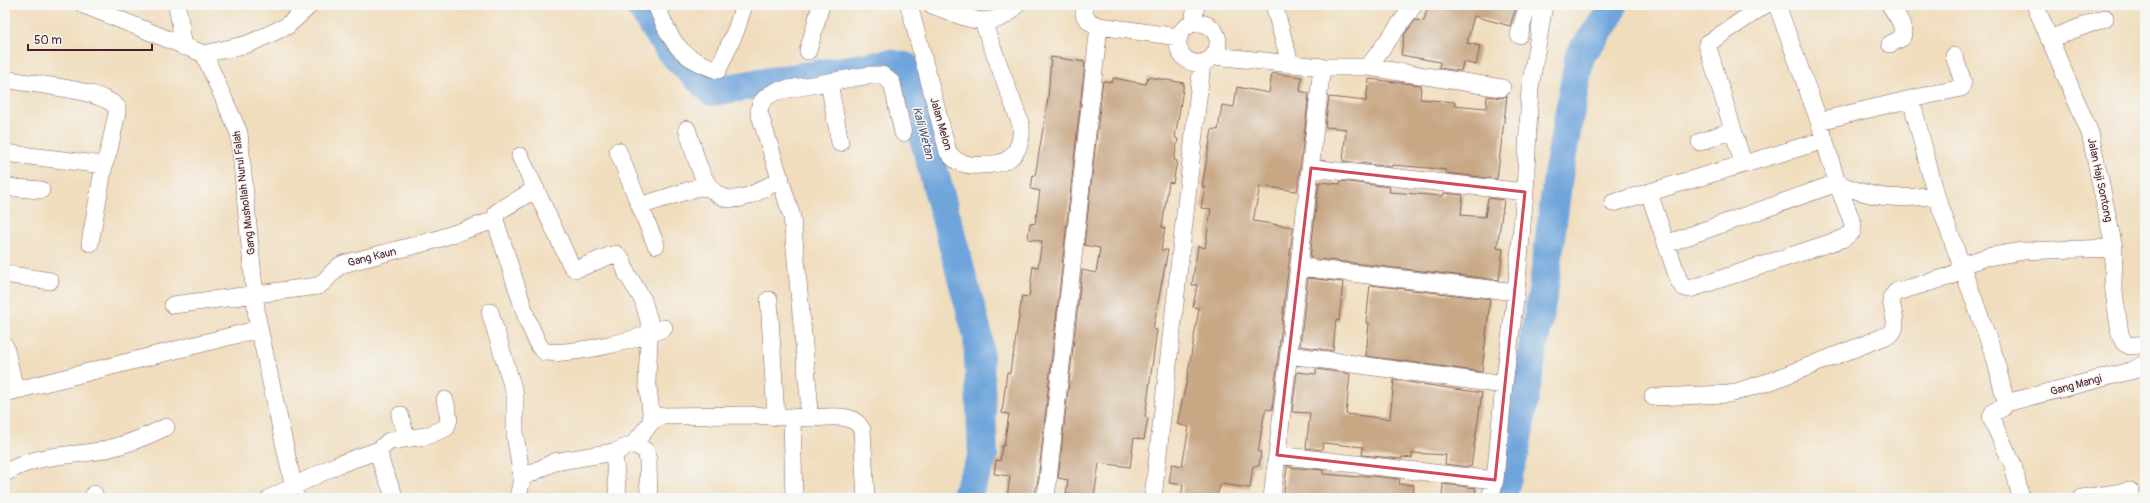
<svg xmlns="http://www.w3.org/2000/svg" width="2150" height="503" viewBox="0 0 2150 503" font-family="Pangolin,sans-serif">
	<rect width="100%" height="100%" fill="#f6f6f2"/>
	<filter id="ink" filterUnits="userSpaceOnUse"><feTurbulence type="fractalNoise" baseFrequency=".025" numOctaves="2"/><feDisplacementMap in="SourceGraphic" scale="8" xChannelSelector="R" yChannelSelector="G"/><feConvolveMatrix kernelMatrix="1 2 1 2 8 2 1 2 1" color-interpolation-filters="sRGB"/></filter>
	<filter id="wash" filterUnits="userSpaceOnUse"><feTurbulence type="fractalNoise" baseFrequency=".012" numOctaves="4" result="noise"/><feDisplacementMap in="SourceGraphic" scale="16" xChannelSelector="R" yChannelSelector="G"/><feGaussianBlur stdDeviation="0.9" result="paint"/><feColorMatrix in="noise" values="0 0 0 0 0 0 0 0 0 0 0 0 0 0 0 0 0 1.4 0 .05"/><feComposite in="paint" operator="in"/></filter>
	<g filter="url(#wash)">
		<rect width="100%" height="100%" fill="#f0ddbd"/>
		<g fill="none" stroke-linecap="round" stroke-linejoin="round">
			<path stroke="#6fa5dc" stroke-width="30" d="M640,5L671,51L712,91L888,64L905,67L978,336L983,456L965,498
				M1501,498L1515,450L1544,285L1558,176L1580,55L1609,16L1612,5"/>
		</g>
		<g id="blocks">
			<path fill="#c8a785" d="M1428,5H1517L1510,26L1474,16L1467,43L1480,46L1476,65L1463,62L1461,71L1439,68L1440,62L1401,55L1404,35L1415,20L1424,21Z
				M1051,57L1085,62L1038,480L1034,498H1007L1010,476L994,474L996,460L1000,461L1002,446H1004L1009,414L1002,413L1007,372L1010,373L1012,357H1013L1022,296L1029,297L1033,266L1038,267L1042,241L1028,239L1030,223L1035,224L1040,191L1031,189L1033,175L1035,176L1048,99Z
				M1272,73L1302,77L1300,91L1308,93L1309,95L1297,191L1260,186L1253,221L1293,227L1272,410L1266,409L1264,416L1258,452H1261L1259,466H1253L1250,488L1221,484L1216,498H1181L1183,485L1169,483L1172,464L1182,466L1189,427L1177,424L1186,385L1199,308L1193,307L1197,285H1192L1198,246L1205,248L1211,209L1201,208L1205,187H1202L1212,129L1218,130L1222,105L1234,107L1237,87L1269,93Z
				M1148,77L1184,83L1175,138L1178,139L1174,160L1177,161L1173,183L1169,182L1162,227L1165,228L1161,250H1168L1153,329L1157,330L1145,417L1148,418L1144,440L1134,438L1130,467L1099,463L1094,498H1071L1072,495L1066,494L1068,480L1058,478L1082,270L1096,273L1100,248L1084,245L1103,81L1112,82L1113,78L1146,84Z
				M1369,79L1421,85L1420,99L1455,102L1454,105L1486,108L1487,96L1500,98L1507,96L1497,179L1446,173V170L1428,168L1392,165V167L1343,161L1346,129L1325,127L1329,97L1366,101Z
				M1341,181L1390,187L1389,192L1443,196L1444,193L1463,195L1461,215L1485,217L1488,198L1504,200L1497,248L1503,249L1499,280L1310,258L1319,182L1340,184Z
				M1308,278L1343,282L1339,321L1336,320L1333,351L1300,346Z
				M1370,285L1490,299L1482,372L1366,356L1369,323H1366Z
				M1316,369L1350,374L1346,414L1390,419L1394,380L1482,393L1471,467L1445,464L1446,455L1412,453V458L1402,457V459L1362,455L1363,447L1323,443L1322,450L1306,448L1310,413L1292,412L1297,372L1316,374Z
				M1287,467L1323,470V474L1359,477L1360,475L1400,479L1399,484L1414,485L1413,498H1283Z
				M1443,484L1476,488L1475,498H1442Z"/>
		</g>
	</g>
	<g filter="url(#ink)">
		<use href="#blocks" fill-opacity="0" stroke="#84625e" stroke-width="1"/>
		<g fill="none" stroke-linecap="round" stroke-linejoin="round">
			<g stroke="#84625e" stroke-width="18">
				<path id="minor" d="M84,5L204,54L239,133L257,318L296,498
					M177,5L184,47
					M656,5C671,41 678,58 718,70L736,30L744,5
					M909,5L948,152C952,157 955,161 962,163C973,167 1002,166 1011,157C1020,149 1022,137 1021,125L983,22
					M932,5C961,15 993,35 1016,5
					M1084,5V15L1090,22L1099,26L1179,37
					M1274,5L1290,63
					M2035,5L2090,133L2114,248L2113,285L2120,334L2124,343L2130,346L2145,344
					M1178 43a20 20 0 1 1 40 0a20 20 0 1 1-40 0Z
					M1193,23L1196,5
					M1519,35L1528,5
					M2049,39L2105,18
					M1890,44L1902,38C1906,26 1896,15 1890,5
					M808,51L821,5
					M204,54L248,44L287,26L310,5
					M1214,56L1322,67H1368L1502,88
					M1954,56L1963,82L1961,88L1911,99L1936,195L1995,358L2006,403L2003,408L1993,412L1991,418L2013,465L2021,498
					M1368,67L1414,5
					M5,79C33,85 97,88 117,107V113L109,150L104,165L90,243
					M829,82L840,143
					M1819,121L1911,99
					M687,129C698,160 704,212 748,196C759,192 770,185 781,179
					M1700,142L1733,130
					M618,151L640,206
					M5,153L104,165
					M520,156L571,265L575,269C589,266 602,257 616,254L622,260L627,274L643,300L650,324L647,379L652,421
					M1743,163L1707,44L1765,5
					M1311,168L1525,192
					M5,187L41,190
					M536,189L497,212L495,220L527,319L539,346L545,352C572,355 639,340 664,328
					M1649,193L1679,281L1683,287L1690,289L1842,239L1852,232L1853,224L1837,183L1819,121L1777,5
					M1613,203L1825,140
					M1666,244L1837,183C1873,199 1898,200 1936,195
					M656,245L640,206L699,187L708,188
					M1299,267L1516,292
					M5,274L50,281
					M769,300L776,417
					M173,305L318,286C329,280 332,269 343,264L435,240L495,220
					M490,312L515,395V435L522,478L518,498
					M5,346L15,390
					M1289,355L1504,385L1495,480L1490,498
					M1504,385L1516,292L1525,192L1530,88L1544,5
					M5,393L259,329
					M1653,397L1729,394L1771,381L1891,334C1900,324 1891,310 1891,298L1896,292L1951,276L1968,263L1987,257L2023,251L2114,248
					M2006,403L2134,370L2145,363
					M400,415L406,438
					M792,418L794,498
					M808,418C826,418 854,411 862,430L866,498
					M634,444L646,451L648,461L649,498
					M379,450L382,466L395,498
					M614,452L618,498
					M1277,455L1495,480
					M5,473C41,452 65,458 103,450C125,445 146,437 166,427
					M522,478L554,462L614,452L634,444L652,421L662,416L748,415L808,418L809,399L792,217L759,112C759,101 767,95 777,91L870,75H882L892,83L903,133
					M94,494V498
					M270,498L337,465L379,450L389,441L426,436L446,428L449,419L445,400
					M1046,498L1099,26
					M1153,498L1202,63
					M1272,498L1322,67
					M2082,498L2130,491"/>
			</g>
			<use href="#minor" stroke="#fff" stroke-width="17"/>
		</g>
	</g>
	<path fill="none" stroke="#d1495b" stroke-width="3" stroke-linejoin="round" d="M1311,168L1525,192L1495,480L1277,455Z"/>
	<g text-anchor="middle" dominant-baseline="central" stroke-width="3" stroke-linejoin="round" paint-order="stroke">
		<g font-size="11" fill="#4a1f2b" stroke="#f6f6f2">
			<text transform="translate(941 124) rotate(74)">Jalan Melon</text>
			<text transform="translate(2100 180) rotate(78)">Jalan Haji Sontong</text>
			<text transform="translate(244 193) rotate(-97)">Gang Mushollah Nurul Falah</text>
			<text transform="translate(372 257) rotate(-14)">Gang Kaun</text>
			<text transform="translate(2076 385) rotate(-15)">Gang Mangi</text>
		</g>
		<g font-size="12" font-style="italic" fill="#595572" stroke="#f6f6f2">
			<text transform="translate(923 133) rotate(75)">Kali Wetan</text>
		</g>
	</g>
	<rect width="2150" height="503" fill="none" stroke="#f6f6f2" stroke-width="20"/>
	<path d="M28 44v6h124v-6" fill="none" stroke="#4a1f2b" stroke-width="2"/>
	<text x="34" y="44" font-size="12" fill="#4a1f2b" stroke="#f6f6f2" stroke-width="3" paint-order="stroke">50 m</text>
</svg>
